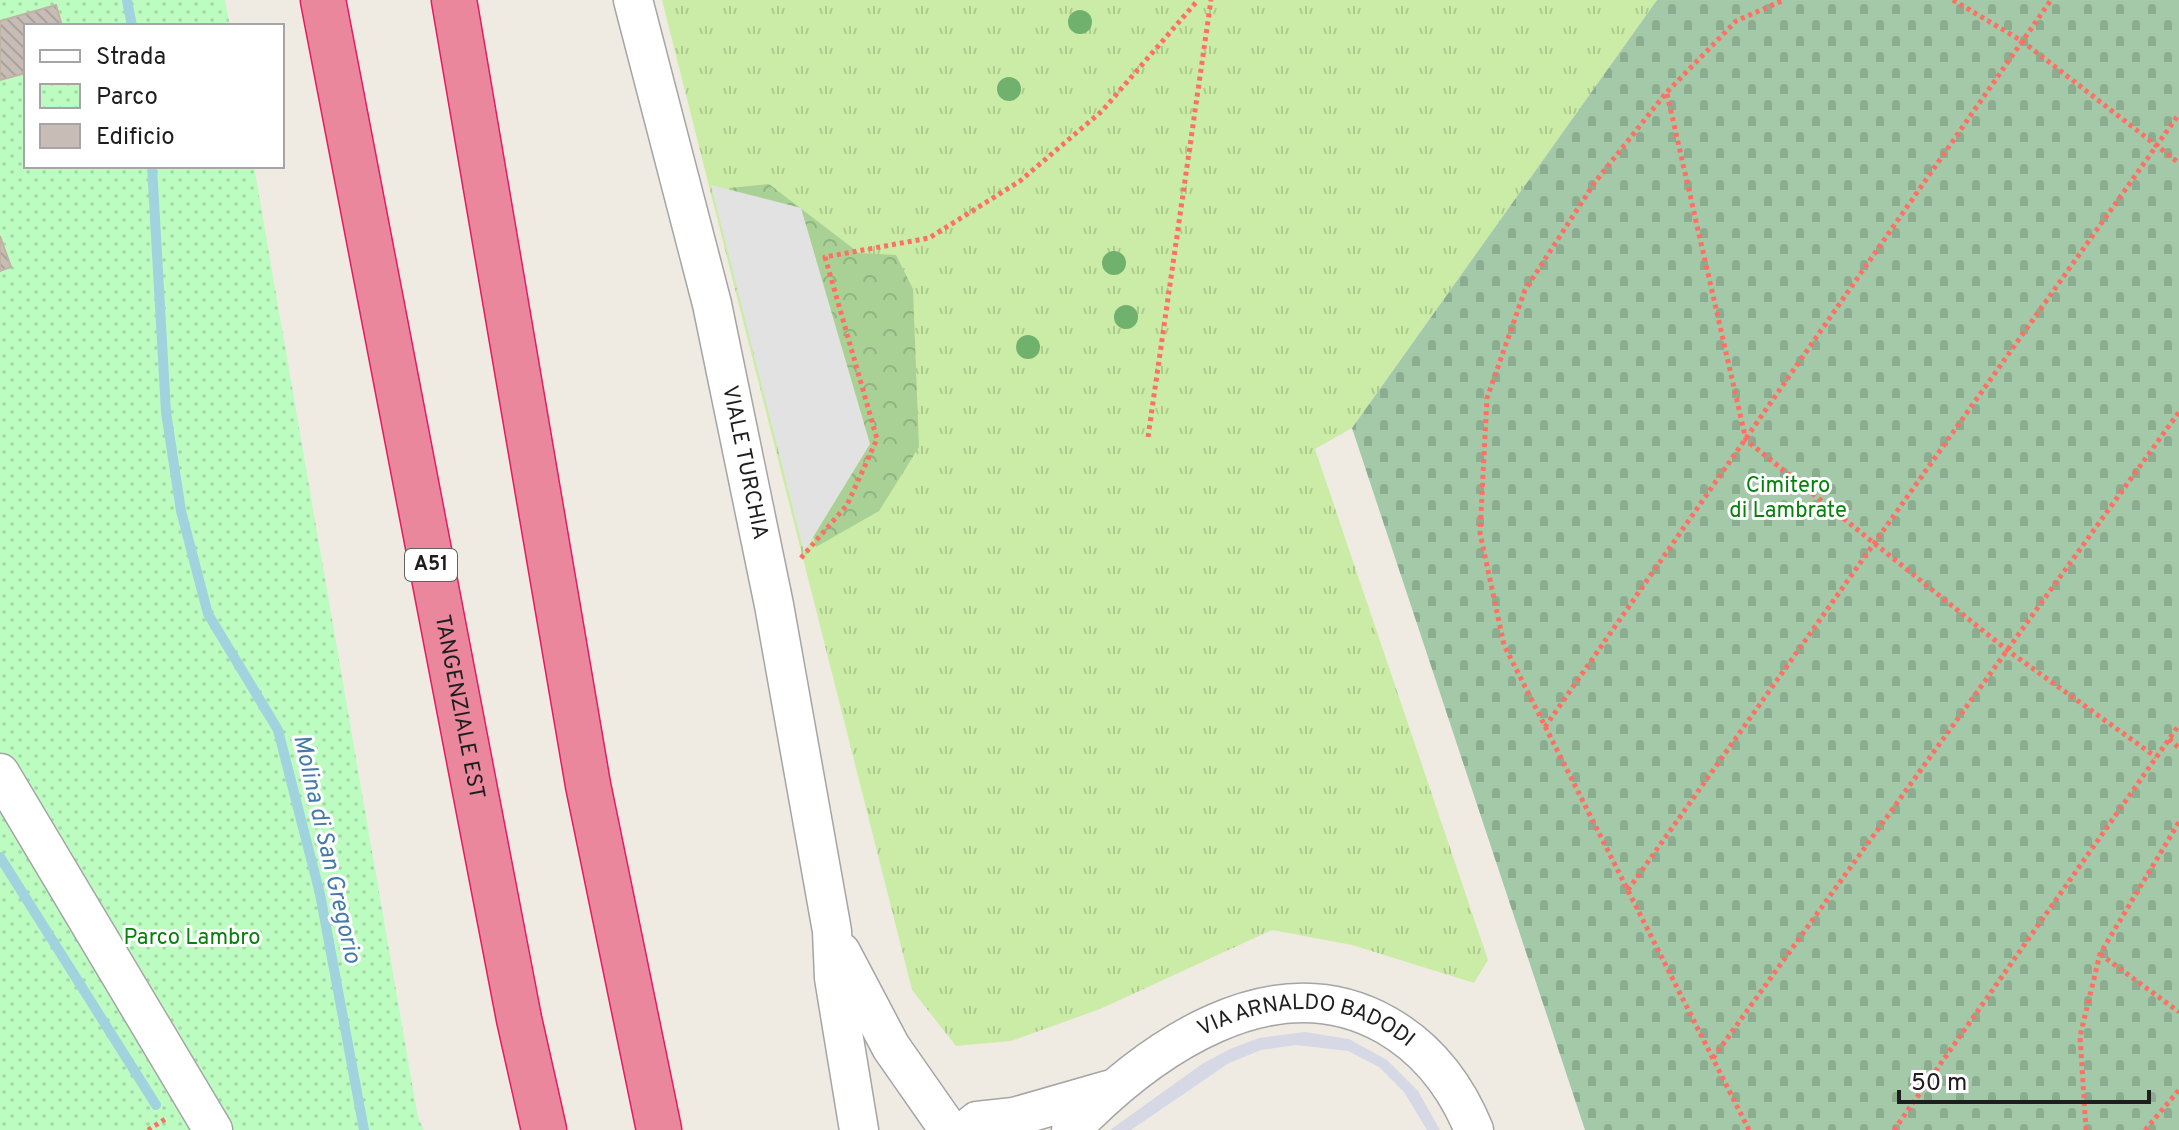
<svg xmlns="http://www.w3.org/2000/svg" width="2179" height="1130" viewBox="0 0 2179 1130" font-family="Overpass,sans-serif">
	<defs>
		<pattern id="grass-tufts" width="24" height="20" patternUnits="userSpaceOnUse" patternTransform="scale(2)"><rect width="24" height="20" fill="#cbeca6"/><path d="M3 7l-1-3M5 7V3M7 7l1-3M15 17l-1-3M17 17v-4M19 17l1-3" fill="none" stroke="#aeca8e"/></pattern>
		<pattern id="forest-crowns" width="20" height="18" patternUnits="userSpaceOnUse" patternTransform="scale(2)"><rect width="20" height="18" fill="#a9d196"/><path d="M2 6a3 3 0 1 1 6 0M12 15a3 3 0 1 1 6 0" fill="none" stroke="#91b381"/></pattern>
		<pattern id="cemetery-stones" width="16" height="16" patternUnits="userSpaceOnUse" patternTransform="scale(2)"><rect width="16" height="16" fill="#a3c9a8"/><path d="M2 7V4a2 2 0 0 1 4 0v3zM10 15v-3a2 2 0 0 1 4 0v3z" fill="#8cac90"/></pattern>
		<pattern id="park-dots" width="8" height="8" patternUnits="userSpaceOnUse" patternTransform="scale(2)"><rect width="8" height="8" fill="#bdfcc1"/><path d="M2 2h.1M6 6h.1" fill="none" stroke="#a2d8a5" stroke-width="1.8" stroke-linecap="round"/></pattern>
		<pattern id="building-back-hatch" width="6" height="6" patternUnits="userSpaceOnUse" patternTransform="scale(2)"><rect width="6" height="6" fill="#c7bdb6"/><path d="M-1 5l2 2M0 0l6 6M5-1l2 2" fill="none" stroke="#aaa29c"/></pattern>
	</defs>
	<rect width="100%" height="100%" fill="#efebe3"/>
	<path fill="url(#grass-tufts)" d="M662,0H1657L1352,428L1315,449L1488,960L1474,983L1352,945L1272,930L1100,1009L1011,1041L956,1046L912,990Z"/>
	<path fill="url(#forest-crowns)" d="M769,184L859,253L896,255L913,289L919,447L879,511L816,547L729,216V188Z"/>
	<path fill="url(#cemetery-stones)" d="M1657,0H2179V1130H1585L1352,428Z"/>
	<path fill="url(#park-dots)" d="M0,0H225L230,26H26V166H254L418,1118L424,1130H0Z"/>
	<path fill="#e2e2e2" d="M711,185L801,208L870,444L804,552Z"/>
	<path fill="#d7d8e5" d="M1305,1032L1349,1039L1387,1060L1418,1091L1440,1130H1427L1404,1092L1379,1067L1348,1051L1296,1045L1261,1050L1229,1063L1131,1130H1110L1202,1064L1230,1049L1259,1038Z"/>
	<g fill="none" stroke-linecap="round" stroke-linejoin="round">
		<path stroke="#a1d3df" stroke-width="10" d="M127,0L132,26
			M152,166L166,412L181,511L208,614L278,730L320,894L364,1130
			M0,857L156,1105"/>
	</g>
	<path fill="url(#building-back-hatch)" stroke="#c2b1a5" stroke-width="2" d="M56,5L62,26H26V73L0,80V21Z
		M0,236L11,267L0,271Z"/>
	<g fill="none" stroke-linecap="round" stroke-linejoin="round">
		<g stroke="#a5a5a5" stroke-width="41">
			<g id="street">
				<path id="s1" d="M633,0L712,304L774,605L832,931L834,978L859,1130"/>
				<path d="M0,773L213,1130"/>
				<path d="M841,952L891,1047L949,1130"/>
				<path d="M966,1130L977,1121L1014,1117L1108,1090"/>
				<path id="s2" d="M1071,1130C1149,1049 1273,961 1386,1025C1428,1049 1456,1086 1474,1130"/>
			</g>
		</g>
		<g stroke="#e21c65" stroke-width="47">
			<g id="highway">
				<path id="s3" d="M323,0L519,1019L544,1130"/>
				<path d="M454,0L588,785L659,1130"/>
			</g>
		</g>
		<path stroke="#ff7064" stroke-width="5" stroke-dasharray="4 4" stroke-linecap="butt" d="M1953,0L2022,41L2179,163
			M1667,94L1746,440L2007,650L2156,757
			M1148,437L1211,0
			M801,558L847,505L877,439L825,257L929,238L1020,181L1102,111L1198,0
			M1545,727L2051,0
			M2169,739L2179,748
			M1628,890L2179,114
			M2100,954L2179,1012
			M1713,1058L2179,412
			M148,1130L167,1118
			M1749,1130L1504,645L1480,533L1487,398L1525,290L1595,182L1666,93L1736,21L1784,0
			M1894,1130L2179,725
			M2086,1130L2080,1036L2100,954L2179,822
			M2145,1130L2179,1090"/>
		<use href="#street" stroke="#fff" stroke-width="38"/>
		<use href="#highway" stroke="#eb879c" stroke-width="44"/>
	</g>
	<g fill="#6fb16d">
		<circle cx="1080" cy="22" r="12"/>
		<circle cx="1009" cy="89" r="12"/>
		<circle cx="1114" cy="263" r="12"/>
		<circle cx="1126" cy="317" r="12"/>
		<circle cx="1028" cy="347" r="12"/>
	</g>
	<g text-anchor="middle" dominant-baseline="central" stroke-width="6" stroke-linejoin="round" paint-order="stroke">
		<rect fill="#fff" stroke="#626262" stroke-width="2" x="405" y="549" width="52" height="32" rx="6"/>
		<g font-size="20" font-weight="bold" fill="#1e1e1e">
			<text x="431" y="565">A51</text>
		</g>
		<g font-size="22" fill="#1e1e1e" stroke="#fff">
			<text stroke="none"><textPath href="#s1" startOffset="476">VIALE TURCHIA</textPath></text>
			<text stroke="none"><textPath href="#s3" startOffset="720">TANGENZIALE EST</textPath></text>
			<text stroke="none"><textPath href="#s2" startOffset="276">VIA ARNALDO BADODI</textPath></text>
		</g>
		<g font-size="22" fill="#06810d" stroke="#fff">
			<text x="1788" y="486">Cimitero<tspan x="1788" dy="25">di Lambrate</tspan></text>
			<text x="192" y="938">Parco Lambro</text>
		</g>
		<g font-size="24" font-style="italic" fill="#437aaa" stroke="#fff">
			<text transform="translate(326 849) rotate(77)">Molina di San Gregorio</text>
		</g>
	</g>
	<rect x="24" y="24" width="260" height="144" fill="#ffffff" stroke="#a5a5a5" stroke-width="2"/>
	<rect x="40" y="50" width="40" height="12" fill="#ffffff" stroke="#a5a5a5" stroke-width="2"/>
	<text x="96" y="64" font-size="24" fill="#1e1e1e">Strada</text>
	<rect x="40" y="84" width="40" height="24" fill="url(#park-dots)" stroke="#a5a5a5" stroke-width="2"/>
	<text x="96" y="104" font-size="24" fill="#1e1e1e">Parco</text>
	<rect x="40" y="124" width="40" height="24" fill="#c7bdb6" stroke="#a5a5a5" stroke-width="2"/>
	<text x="96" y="144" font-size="24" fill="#1e1e1e">Edificio</text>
	<path d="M1899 1090v12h250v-12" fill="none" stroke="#1e1e1e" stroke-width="4"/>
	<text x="1911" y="1090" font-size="24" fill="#1e1e1e" stroke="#ffffff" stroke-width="6" paint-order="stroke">50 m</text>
</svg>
